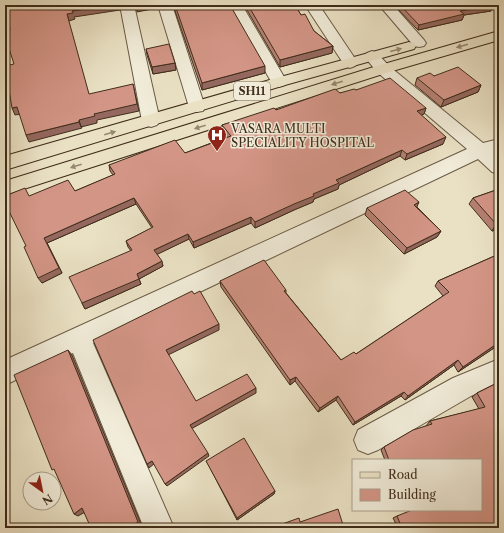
<svg xmlns="http://www.w3.org/2000/svg" width="504" height="533" viewBox="0 0 504 533" font-family="'Libre Caslon Text',serif">
	<rect width="100%" height="100%" fill="#eae1c4"/>
	<filter id="stains"><feTurbulence type="fractalNoise" baseFrequency=".005" numOctaves="4"/><feColorMatrix values="0 0 0 0 .2 0 0 0 0 .09 0 0 0 0 .02 0 0 0 .5 -.17"/></filter>
	<radialGradient id="worn" r=".72"><stop offset=".6" stop-color="#630" stop-opacity="0"/><stop offset="1" stop-color="#630" stop-opacity=".3"/></radialGradient>
	<g fill="none" stroke-linecap="round" stroke-linejoin="round">
		<g stroke="#6a5a45" stroke-width="2">
			<path id="minor" d="M120,5H134L160,121L157,125L151,127L145,125L142,121Z
				M158,5H172L205,107L203,111L197,112L191,111L189,107Z
				M228,5H242L287,82L285,85L279,87L273,85Z
				M305,5H319L358,63L355,66L350,68L345,66Z
				M379,5H393L424,40L426,43L424,46L419,47L414,46Z
				M372,51L377,53L389,66L483,143L499,139V151L494,152L499,157V174L492,172L478,159L93,343L174,528H144L73,353L5,385V360L467,149L377,72L364,56L367,53Z
				M499,359V383L471,396L378,450L368,454L358,450L354,440L358,430L453,378Z"/>
		</g>
		<g stroke="#402d1b" stroke-width="2">
			<path id="major" d="M499,31V40L389,72L5,195V181L377,66Z
				M409,42L414,43L416,46L414,49L285,85L5,170V156L273,79Z"/>
		</g>
		<use href="#minor" fill="#f1ecd9" fill-rule="evenodd"/>
		<use href="#major" fill="#eae1c4" fill-rule="evenodd"/>
	</g>
	<path fill="#b58073" stroke="#402d1b" d="M173,5H230L265,73L202,90Z
		M244,5H295L301,15L314,31L333,46L332,53L280,67Z
		M394,5H499V7L491,9V11L464,15L462,20L418,30Z
		M146,49L175,63L176,70L153,74L147,55Z
		M434,76L481,85L478,92L441,107L415,85L417,78Z
		M356,90L426,108L424,114L421,115L443,144L405,160L400,156L339,185L338,189L314,199L313,202L294,210L255,228L251,223L194,248L189,239L157,254L163,266L139,279L141,284L85,309L82,303L131,251L128,247L126,241L152,228L136,204L47,243L62,273L42,283L26,246L30,196L75,191L113,175L110,171L109,165L185,153L227,137L223,131L222,125L276,110L340,93Z
		M499,189V229L492,231L469,204L473,198Z
		M417,207L441,231L437,237L404,254L365,215L367,208Z
		M499,254V352L497,354L494,348L458,372L454,365L405,400L401,396L353,425L336,400L318,412L295,381L290,385L221,287L220,281L286,290V293L341,360L356,354L443,296L435,286L438,281Z
		M497,383L495,528H398L393,518L397,516L481,510V460H385L381,450L384,447L426,426L430,421L479,409L472,397L477,393Z
		M206,461L275,491L274,494L237,520L208,464Z"/>
	<path fill="#94685e" stroke="#402d1b" d="M110,5H119L120,10L74,17L75,19L69,21L67,14L72,11Z
		M136,5H157V8L137,12Z
		M491,5H499V7L491,9V11L464,15L462,20L418,30L419,25L460,11Z
		M333,46L332,53L280,67V60Z
		M175,63L176,70L153,74L152,67Z
		M265,66V73L202,90V83Z
		M133,84L139,111L97,120V123L81,127L79,120L94,114Z
		M481,85L478,92L441,107L444,100Z
		M17,107L21,114L15,115L12,108Z
		M426,108L424,114L415,118L417,111Z
		M79,122L82,128L29,142L26,135Z
		M446,137L443,144L405,160L407,154Z
		M402,150L400,156L339,185L338,189L314,199L313,202L294,210L255,228V222L313,194L336,180Z
		M134,198L136,204L47,243L62,273L42,283L38,278L44,238Z
		M419,202L416,209L414,205Z
		M251,217V223L194,248L193,242Z
		M496,224H499V229L492,231Z
		M441,231L437,237L404,254L407,248Z
		M188,234L189,239L156,255L154,250Z
		M162,261L163,266L139,279L141,284L85,309L82,303Z
		M219,324V330L168,355L166,350Z
		M498,343L494,348L458,372L463,367Z
		M68,350L72,355L141,524L135,528H129Z
		M458,360L454,365L405,400L408,396Z
		M296,377L295,381L290,385V380Z
		M256,388V393L191,429L190,425Z
		M404,392L401,396L353,425L355,422Z
		M338,396L336,400L318,412L320,408Z
		M208,453L209,456L167,486L165,484Z
		M152,461L154,464L149,468L147,464Z
		M275,491L274,494L237,520V518Z
		M82,508L87,511L78,516L74,514Z"/>
	<path fill="#d39586" stroke="#402d1b" d="M9,5H110L72,11L73,13L67,14L89,94L133,84L137,104L94,114L95,116L79,120V122L26,135L17,107L12,108L5,66L14,64L5,36V31L10,30L7,14H9Z
		M175,5H230L265,66L202,83Z
		M248,5H295L301,15L305,14L314,31L333,46L280,60Z
		M400,5H493L460,11L464,14L419,25Z
		M169,44L175,63L152,67L146,49Z
		M458,67L481,85L444,100L417,78L430,73L434,76Z
		M390,78L426,108L417,111L446,137L407,154L402,150L336,180L339,183L313,194L314,196L294,204L255,222L251,217L193,242L188,234L154,250L162,261L137,274L139,279L82,303L69,277L132,250L126,241L153,227L134,198L44,238L59,268L38,278L24,247L26,246L5,203V196L25,188L29,196L68,180L75,191L115,174L109,165L175,140L185,153L231,136L222,125L274,108L276,110L335,89L340,93L354,89L356,90Z
		M499,189V224H496L473,198Z
		M405,190L419,202L414,205L441,231L407,248L367,208Z
		M499,254V344L498,343L463,367L458,360L408,396L404,392L355,422L338,396L320,408L296,377L290,380L220,281L264,260L286,290L284,291L341,360L354,352L356,354L449,292L438,281Z
		M192,291L194,294L200,291L219,324L166,350L196,401L247,374L256,388L190,425L208,453L165,484L152,461L147,464L93,340Z
		M68,350L138,522L129,528H91L82,508L74,514L54,469L52,470L14,375Z
		M497,383H499V527L495,528H402L397,516L412,510H481V460H389L384,447L413,430L432,424L430,421L485,407L477,393Z
		M244,438L275,491L237,518L206,461Z
		M338,509L344,528H271L299,518L300,522Z"/>
	<defs><path id="oneway-solid" d="M-6-.8H1V-3.2L6.5 0L1 3.2V.8H-6Z"/></defs>
	<g fill="#958770">
		<use href="#oneway-solid" transform="translate(462 46) rotate(164)"/>
		<use href="#oneway-solid" transform="translate(396 50) rotate(-15)"/>
		<use href="#oneway-solid" transform="translate(337 83) rotate(163)"/>
		<use href="#oneway-solid" transform="translate(200 127) rotate(163)"/>
		<use href="#oneway-solid" transform="translate(110 133) rotate(-16)"/>
		<use href="#oneway-solid" transform="translate(76 166) rotate(162)"/>
	</g>
	<defs>
		<g id="hospital-pin" transform="scale(1)"><path d="M0 17L-7.5 6A9.5 9.5 0 1 1 7.5 6Z" fill="#8f2418" stroke="#f1ecd9"/><path d="M-5-5h3v3.5h4V-5h3V5h-3V1.5h-4V5h-3Z" fill="#fff"/></g>
	</defs>
	<g fill-rule="evenodd">
		<use href="#hospital-pin" x="217" y="135"/>
	</g>
	<g text-anchor="middle" dominant-baseline="central" stroke-width="3" stroke-linejoin="round" paint-order="stroke">
		<rect fill="#f1ecd9" stroke="#756654" stroke-width="1" x="234" y="82" width="36" height="18" rx="3"/>
		<g font-size="11" font-weight="bold" fill="#402d1b">
			<text x="252" y="91">SH11</text>
		</g>
		<g font-size="12" fill="#402d1b" stroke="#f1ecd9" text-anchor="start">
			<text x="231" y="128">VASARA MULTI<tspan x="231" dy="14">SPECIALITY HOSPITAL</tspan></text>
		</g>
	</g>
	<rect width="504" height="533" fill="none" stroke="#eae1c4" stroke-width="20"/>
	<rect x="6" y="6" width="492" height="521" fill="none" stroke="#402d1b" stroke-width="2"/>
	<rect x="10" y="10" width="484" height="513" fill="none" stroke="#402d1b"/>
	<rect x="352" y="459" width="130" height="52" fill="#f1ecd9" stroke="#aaa08d"/>
	<rect x="360" y="472" width="20" height="6" fill="#eae1c4" stroke="#aaa08d"/>
	<text x="388" y="479" font-size="12" fill="#402d1b">Road</text>
	<rect x="360" y="489" width="20" height="12" fill="#d39586" stroke="#aaa08d"/>
	<text x="388" y="499" font-size="12" fill="#402d1b">Building</text>
	<g transform="translate(42 491) rotate(147)"><circle r="19" fill="#f1ecd9" stroke="#aaa08d"/>
	<path d="M0-3L7 15L0 10L-7 15Z" fill="#8f2418"/>
	<text y="-6" font-size="11" font-weight="bold" text-anchor="middle" fill="#402d1b">N</text>
	</g>
	<rect width="100%" height="100%" filter="url(#stains)"/>
	<rect width="100%" height="100%" fill="url(#worn)"/>
</svg>
